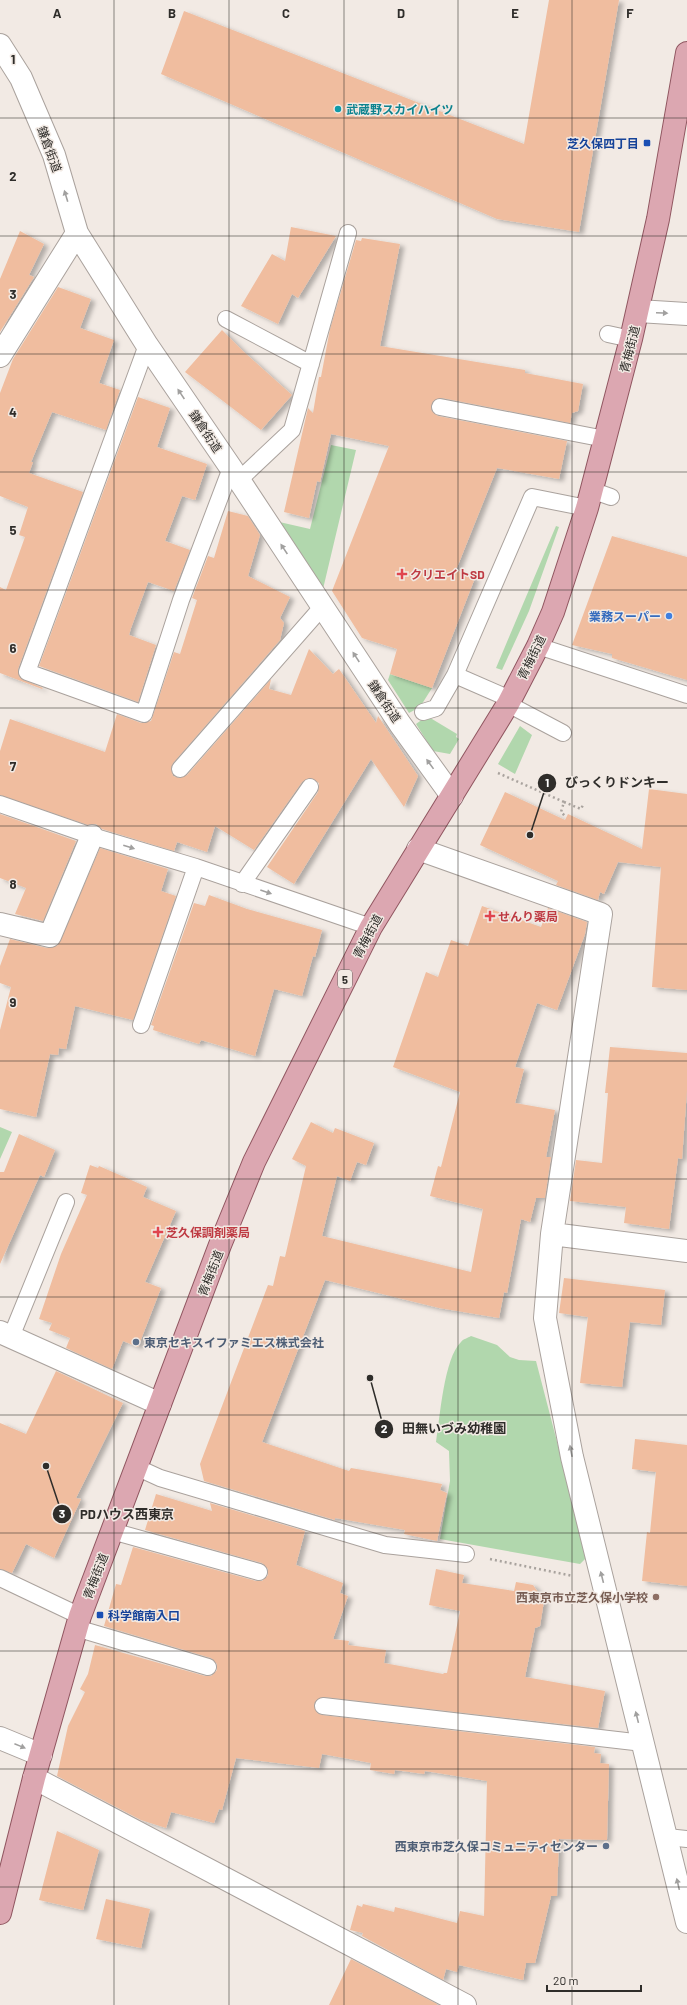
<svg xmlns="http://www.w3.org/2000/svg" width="687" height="2005" viewBox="0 0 687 2005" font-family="Barlow,'Noto Sans JP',sans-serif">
	<defs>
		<filter id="shadow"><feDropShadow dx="4.5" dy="2.5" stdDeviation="2" flood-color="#0004"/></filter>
	</defs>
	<rect width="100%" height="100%" fill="#f2eae4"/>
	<path fill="#b1d7ad" d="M331,445L356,450L323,589L275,521L310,529Z
		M556,526L559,527L529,611L502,670L496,668Z
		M390,674L432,688L420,707L409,713L388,680Z
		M427,716L457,734L456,737L459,739L450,754L433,751L416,724Z
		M520,726L532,735L515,774L498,764Z
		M0,1127L12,1132L0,1159Z
		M471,1336L497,1345L510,1357L519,1360L536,1361L587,1557L580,1564L440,1539L450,1481L449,1451L436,1442C440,1418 444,1358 461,1342C463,1339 468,1338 471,1336Z"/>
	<path fill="#f0bd9f" filter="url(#shadow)" d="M549,0H619L579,232L497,219L161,74L184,11L524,144Z
		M291,227L336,236L298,298L292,294L278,324L241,306L272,254L285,261Z
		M20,231L44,244L29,275L34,277L0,332V279Z
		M362,238L400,244L380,346L525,370V373L583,384L578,411L572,413L570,423L442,398L433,401L431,410L438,416L567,441L559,479L497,468L456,570L475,578L432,688L390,674L397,649L362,638L332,591L389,446L331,434L320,482L317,481L309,518L284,512L308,408L313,413L319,377H321L330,329L356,240L361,241Z
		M58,287L91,299L80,328L114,340L99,383L120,390L106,430L52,412L31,462H33L29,473L83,492L18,669L20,678L43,688L42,689L0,673V587L6,590L25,537L19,535L28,507L0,496V393L13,359Z
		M222,330L244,352L292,395L261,430L185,372Z
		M138,397L170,408L157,447L207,464L195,500L182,496L165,541L190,550L174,591L148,582L131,628L129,635L156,645L138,702L39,666Z
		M228,511L248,516L260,535L248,576L290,597L280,618L284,623L280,640L173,763L171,768L173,776L179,778L187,775L271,679L269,689L291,695L309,649L333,674L339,669L376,723L378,716L418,776L404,807L371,759L294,884L267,867L318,792L319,783L311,778L302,782L254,850L215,826L207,852L177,842L174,851L102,829L96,824L88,825L0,795V751L10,719L105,752L117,714L141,723L151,721L174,652L180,654L197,600L192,598L208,556L214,558Z
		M612,536L687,557V680L612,658V654L572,645Z
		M649,789L687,794V990L652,987L661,867L618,862L604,894L600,892L598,900L556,885L558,881L480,845L505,792L565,820L568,814L642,849Z
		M0,814L76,841L43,921L15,914L26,888L0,878Z
		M100,848L168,869L161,891L176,896L133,1020L75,1006L66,1049L59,1048L58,1055L50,1054L36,1117L0,1109V1030L11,987L0,983V966L10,939L47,948L58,945Z
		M209,895L247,909L322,930L315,957L313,956L302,996L274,989L255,1056L201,1040L199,1044L153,1030L154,1026L151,1025L194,903L205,906Z
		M482,906L541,927L548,908L587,922L585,934L557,1010L537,1003L515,1067L524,1069L515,1103L555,1110L546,1157H551L545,1198H536L530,1222L521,1219L507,1293L504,1292L499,1318L439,1308L325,1280L262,1442L349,1471L351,1468L442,1484L440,1490L447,1493L437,1541L404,1534L405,1530L335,1518V1520L204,1481L200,1464L268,1285L273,1286L280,1256L285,1257L306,1166L292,1159L311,1122L333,1133L335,1128L374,1143L366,1165L357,1162L350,1181L337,1176L322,1236L471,1272L483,1209L430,1196L438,1166L441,1167L460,1092L393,1067L426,972L438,977L451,940L468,946Z
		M610,1047L687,1053V1090L682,1159L678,1158L669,1229L624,1223L626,1207L570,1201L576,1160L602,1163L608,1093H605Z
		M19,1134L55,1150L44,1177L40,1175L0,1264V1172H4Z
		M90,1165L98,1168L99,1166L147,1187L143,1197L176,1211L145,1282L161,1288L138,1347L123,1341L112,1369L66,1348L70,1338L49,1330L52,1323L39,1319L61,1254L87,1195L81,1193Z
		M564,1278L665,1290L661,1325L630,1322L622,1387L580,1383L588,1317L559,1313Z
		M56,1371L123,1403L76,1498L81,1499L54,1558L26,1544L12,1573L0,1569V1423L26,1434Z
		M635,1439L687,1445V1586L642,1581L647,1532L650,1533L656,1472L632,1469Z
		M156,1494L212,1511L210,1503L305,1531L296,1565L343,1583L340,1593L348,1596L333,1639L349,1641L348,1645L386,1650L384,1663L443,1674L444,1673H447L460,1611L429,1605L436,1569L464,1575L462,1583L514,1591L516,1582L533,1585L544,1601L540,1626L535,1628L525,1677L605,1691L598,1728L324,1697L316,1700L314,1705L317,1713L322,1715L595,1747L594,1753L601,1754L600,1763L609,1764L607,1840L559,1839L557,1896H551L535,1963H526L523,1980L459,1965L457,1972L446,1969L443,1980L362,1936L363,1933L350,1930L357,1905L362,1907L363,1904L394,1912L395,1907L457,1923L460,1911L484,1916L487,1781L425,1771L424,1774L395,1770L394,1774L370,1770L371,1763L322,1754L319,1768L236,1758L222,1810L219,1809L214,1823L171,1812L166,1828L141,1820L57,1776L68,1726L85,1692L80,1689L88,1674L95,1645L205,1676H211L217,1670V1664L211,1658L104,1626L116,1584L121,1585L133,1547L256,1581H262L268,1575V1569L262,1563L145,1530Z
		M57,1831L99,1850L83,1910L39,1900Z
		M106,1899L150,1909L141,1948L96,1939Z
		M351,1959L437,2004V2005H329Z"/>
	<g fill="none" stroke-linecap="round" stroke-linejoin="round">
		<g stroke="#aaa29d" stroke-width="18">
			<path id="service" d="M226,319L311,364
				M608,334L631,339
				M147,345L27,672L144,714L181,600L231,468
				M440,407L605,439
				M239,480L292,430L348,233
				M591,490L611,497
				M538,646L687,695
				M510,699L455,675L532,497L587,508
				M508,704L563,733
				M423,712L436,708L455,675
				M180,769L323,606
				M0,804L92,836L196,867L371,927
				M242,884L310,787
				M141,1025L196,867
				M11,1337L66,1202
				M136,1467L160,1478L385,1545L466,1554
				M112,1531L259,1572
				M0,1578L80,1616
				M76,1628L208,1667
				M323,1706L643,1743
				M667,1837L687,1839"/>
		</g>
		<g stroke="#aaa29d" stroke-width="24">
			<path id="minor" d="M0,45L21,78L54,155L77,233L147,345L231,468L400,724L452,796
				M638,311L687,314
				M0,356L77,233
				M418,849L601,914L552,1234L545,1318L572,1457L687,1922
				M0,924L50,936L92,836
				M552,1234L687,1251
				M0,1332L160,1404
				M0,1738L41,1755
				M34,1778L465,2005"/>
		</g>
		<g stroke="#905660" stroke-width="24">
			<path id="primary" d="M0,1913L34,1778L80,1616L220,1245L254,1162L371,927L508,704L538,646L553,612L587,508L631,339L658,219L687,53"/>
		</g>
		<path stroke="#a9a39e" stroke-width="2.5" stroke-dasharray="2 3" stroke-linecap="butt" d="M498,773L564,802L561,812L566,817
			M564,802L581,809L583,805
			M490,1559L573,1576"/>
		<use href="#service" stroke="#fff" stroke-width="16"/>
		<use href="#minor" stroke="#fff" stroke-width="22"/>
		<use href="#primary" stroke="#dca7b1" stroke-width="22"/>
	</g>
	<defs><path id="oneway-solid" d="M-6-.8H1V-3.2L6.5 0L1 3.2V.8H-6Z"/></defs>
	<g fill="#a1a09f">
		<use href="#oneway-solid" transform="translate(66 196) rotate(-107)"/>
		<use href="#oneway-solid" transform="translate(662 313) rotate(3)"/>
		<use href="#oneway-solid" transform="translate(181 394) rotate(-124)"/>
		<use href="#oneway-solid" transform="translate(284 549) rotate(-124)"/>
		<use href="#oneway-solid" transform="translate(356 657) rotate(-123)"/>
		<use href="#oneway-solid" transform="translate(430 764) rotate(-126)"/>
		<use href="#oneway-solid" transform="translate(129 847) rotate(17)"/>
		<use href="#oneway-solid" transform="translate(266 892) rotate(19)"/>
		<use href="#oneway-solid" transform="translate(571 1451) rotate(-101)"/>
		<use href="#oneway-solid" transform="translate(602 1577) rotate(-104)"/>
		<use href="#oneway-solid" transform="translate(637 1717) rotate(-104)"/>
		<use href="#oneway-solid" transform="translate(20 1746) rotate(22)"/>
		<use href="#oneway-solid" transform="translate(678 1884) rotate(-103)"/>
	</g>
	<path fill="none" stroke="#2f2d2a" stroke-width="1" stroke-opacity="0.55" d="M114,0V2005M229,0V2005M344,0V2005M458,0V2005M572,0V2005M0,118H687M0,236H687M0,354H687M0,472H687M0,590H687M0,708H687M0,826H687M0,944H687M0,1061H687M0,1179H687M0,1297H687M0,1415H687M0,1533H687M0,1651H687M0,1769H687M0,1887H687"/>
	<circle fill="#0f9aa8" stroke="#f2eae4" stroke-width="1.5" cx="338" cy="109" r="4"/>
	<g fill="#1a4fb4" stroke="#f2eae4" stroke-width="1.5">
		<rect x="643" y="139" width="8" height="8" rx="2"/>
		<rect x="96" y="1611" width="8" height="8" rx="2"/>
	</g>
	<g fill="#e0444e" stroke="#f2eae4" stroke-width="1.5">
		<path d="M400 568h4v4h4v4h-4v4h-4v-4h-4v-4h4z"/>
		<path d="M488 910h4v4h4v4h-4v4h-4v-4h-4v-4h4z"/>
		<path d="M156 1226h4v4h4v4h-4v4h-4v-4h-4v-4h4z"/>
	</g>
	<circle fill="#3f7fe0" stroke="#f2eae4" stroke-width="1.5" cx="669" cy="616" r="4"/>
	<g fill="#5c6f8a" stroke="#f2eae4" stroke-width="1.5">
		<circle cx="136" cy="1342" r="4"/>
		<circle cx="606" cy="1846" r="4"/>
	</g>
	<circle fill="#8d6e63" stroke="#f2eae4" stroke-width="1.5" cx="656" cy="1597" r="4"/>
	<g text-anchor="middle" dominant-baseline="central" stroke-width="3" stroke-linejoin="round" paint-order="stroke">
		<rect fill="#f2eae4" stroke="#6a6662" stroke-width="1" x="338" y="970" width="14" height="18" rx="3"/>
		<g font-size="11" font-weight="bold" fill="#2f2d2a">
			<text x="345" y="979">5</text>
		</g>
		<g font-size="12" font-weight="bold" fill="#0d838f" stroke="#f2eae4" text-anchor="start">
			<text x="346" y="109">武蔵野スカイハイツ</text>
		</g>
		<g font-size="12" font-weight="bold" fill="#164399" stroke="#f2eae4" text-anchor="end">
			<text x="639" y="143">芝久保四丁目</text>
			<text x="108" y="1615" text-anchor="start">科学館南入口</text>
		</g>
		<g font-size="12" fill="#2f2d2a" stroke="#f2eae4">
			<text transform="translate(50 149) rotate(70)">鎌倉街道</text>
			<text transform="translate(629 349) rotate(-76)">青梅街道</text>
			<text transform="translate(206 431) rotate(56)">鎌倉街道</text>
			<text transform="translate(531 657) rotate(-64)">青梅街道</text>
			<text transform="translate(385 701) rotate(56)">鎌倉街道</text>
			<text transform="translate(367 936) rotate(-62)">青梅街道</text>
			<text transform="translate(210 1273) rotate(-69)">青梅街道</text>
			<text transform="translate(95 1576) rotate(-69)">青梅街道</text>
		</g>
		<g font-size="12" font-weight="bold" fill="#be3a42" stroke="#f2eae4" text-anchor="start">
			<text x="410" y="574">クリエイトSD</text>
			<text x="498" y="916">せんり薬局</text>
			<text x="166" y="1232">芝久保調剤薬局</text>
		</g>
		<g font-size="12" font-weight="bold" fill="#366cbe" stroke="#f2eae4" text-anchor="end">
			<text x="661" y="616">業務スーパー</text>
		</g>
		<g font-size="12" font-weight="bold" fill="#4e5e75" stroke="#f2eae4" text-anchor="start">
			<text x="144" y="1342">東京セキスイファミエス株式会社</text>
			<text x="598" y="1846" text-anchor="end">西東京市芝久保コミュニティセンター</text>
		</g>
		<g font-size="12" font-weight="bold" fill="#785e54" stroke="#f2eae4" text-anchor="end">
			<text x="648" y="1597">西東京市立芝久保小学校</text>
		</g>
	</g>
	<g font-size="13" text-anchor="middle" font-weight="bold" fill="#2f2d2a" stroke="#f2eae4" stroke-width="3" stroke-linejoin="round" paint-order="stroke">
		<text x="57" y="18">A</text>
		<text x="172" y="18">B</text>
		<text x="286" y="18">C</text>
		<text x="401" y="18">D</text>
		<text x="515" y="18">E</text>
		<text x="630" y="18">F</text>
		<text x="13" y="64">1</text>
		<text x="13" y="181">2</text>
		<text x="13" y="299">3</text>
		<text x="13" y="417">4</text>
		<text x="13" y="535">5</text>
		<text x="13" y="653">6</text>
		<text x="13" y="771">7</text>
		<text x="13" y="889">8</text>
		<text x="13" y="1007">9</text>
	</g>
	<path fill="none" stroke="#2f2d2a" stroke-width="1.5" d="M530 835L547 783M370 1378L384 1429M46 1466L62 1514"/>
	<g fill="#2f2d2a" stroke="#f2eae4" stroke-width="1.5">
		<circle cx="530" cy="835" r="4"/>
		<circle cx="370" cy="1378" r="4"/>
		<circle cx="46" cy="1466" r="4"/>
		<circle cx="547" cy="783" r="10"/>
		<circle cx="384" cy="1429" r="10"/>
		<circle cx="62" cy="1514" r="10"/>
	</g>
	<g font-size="12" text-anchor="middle" font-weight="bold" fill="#fff">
		<text x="547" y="787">1</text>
		<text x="384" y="1433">2</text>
		<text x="62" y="1518">3</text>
	</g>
	<g font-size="13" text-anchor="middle" font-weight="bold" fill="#2f2d2a" stroke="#f2eae4" stroke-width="3" stroke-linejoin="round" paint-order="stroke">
		<text x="617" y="787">びっくりドンキー</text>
		<text x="454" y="1433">田無いづみ幼稚園</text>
		<text x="127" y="1519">PDハウス西東京</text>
	</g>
	<path d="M547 1985v6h94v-6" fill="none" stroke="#2f2d2a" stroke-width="2"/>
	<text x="553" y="1985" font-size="12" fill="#2f2d2a" stroke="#f2eae4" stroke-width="3" paint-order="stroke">20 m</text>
</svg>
